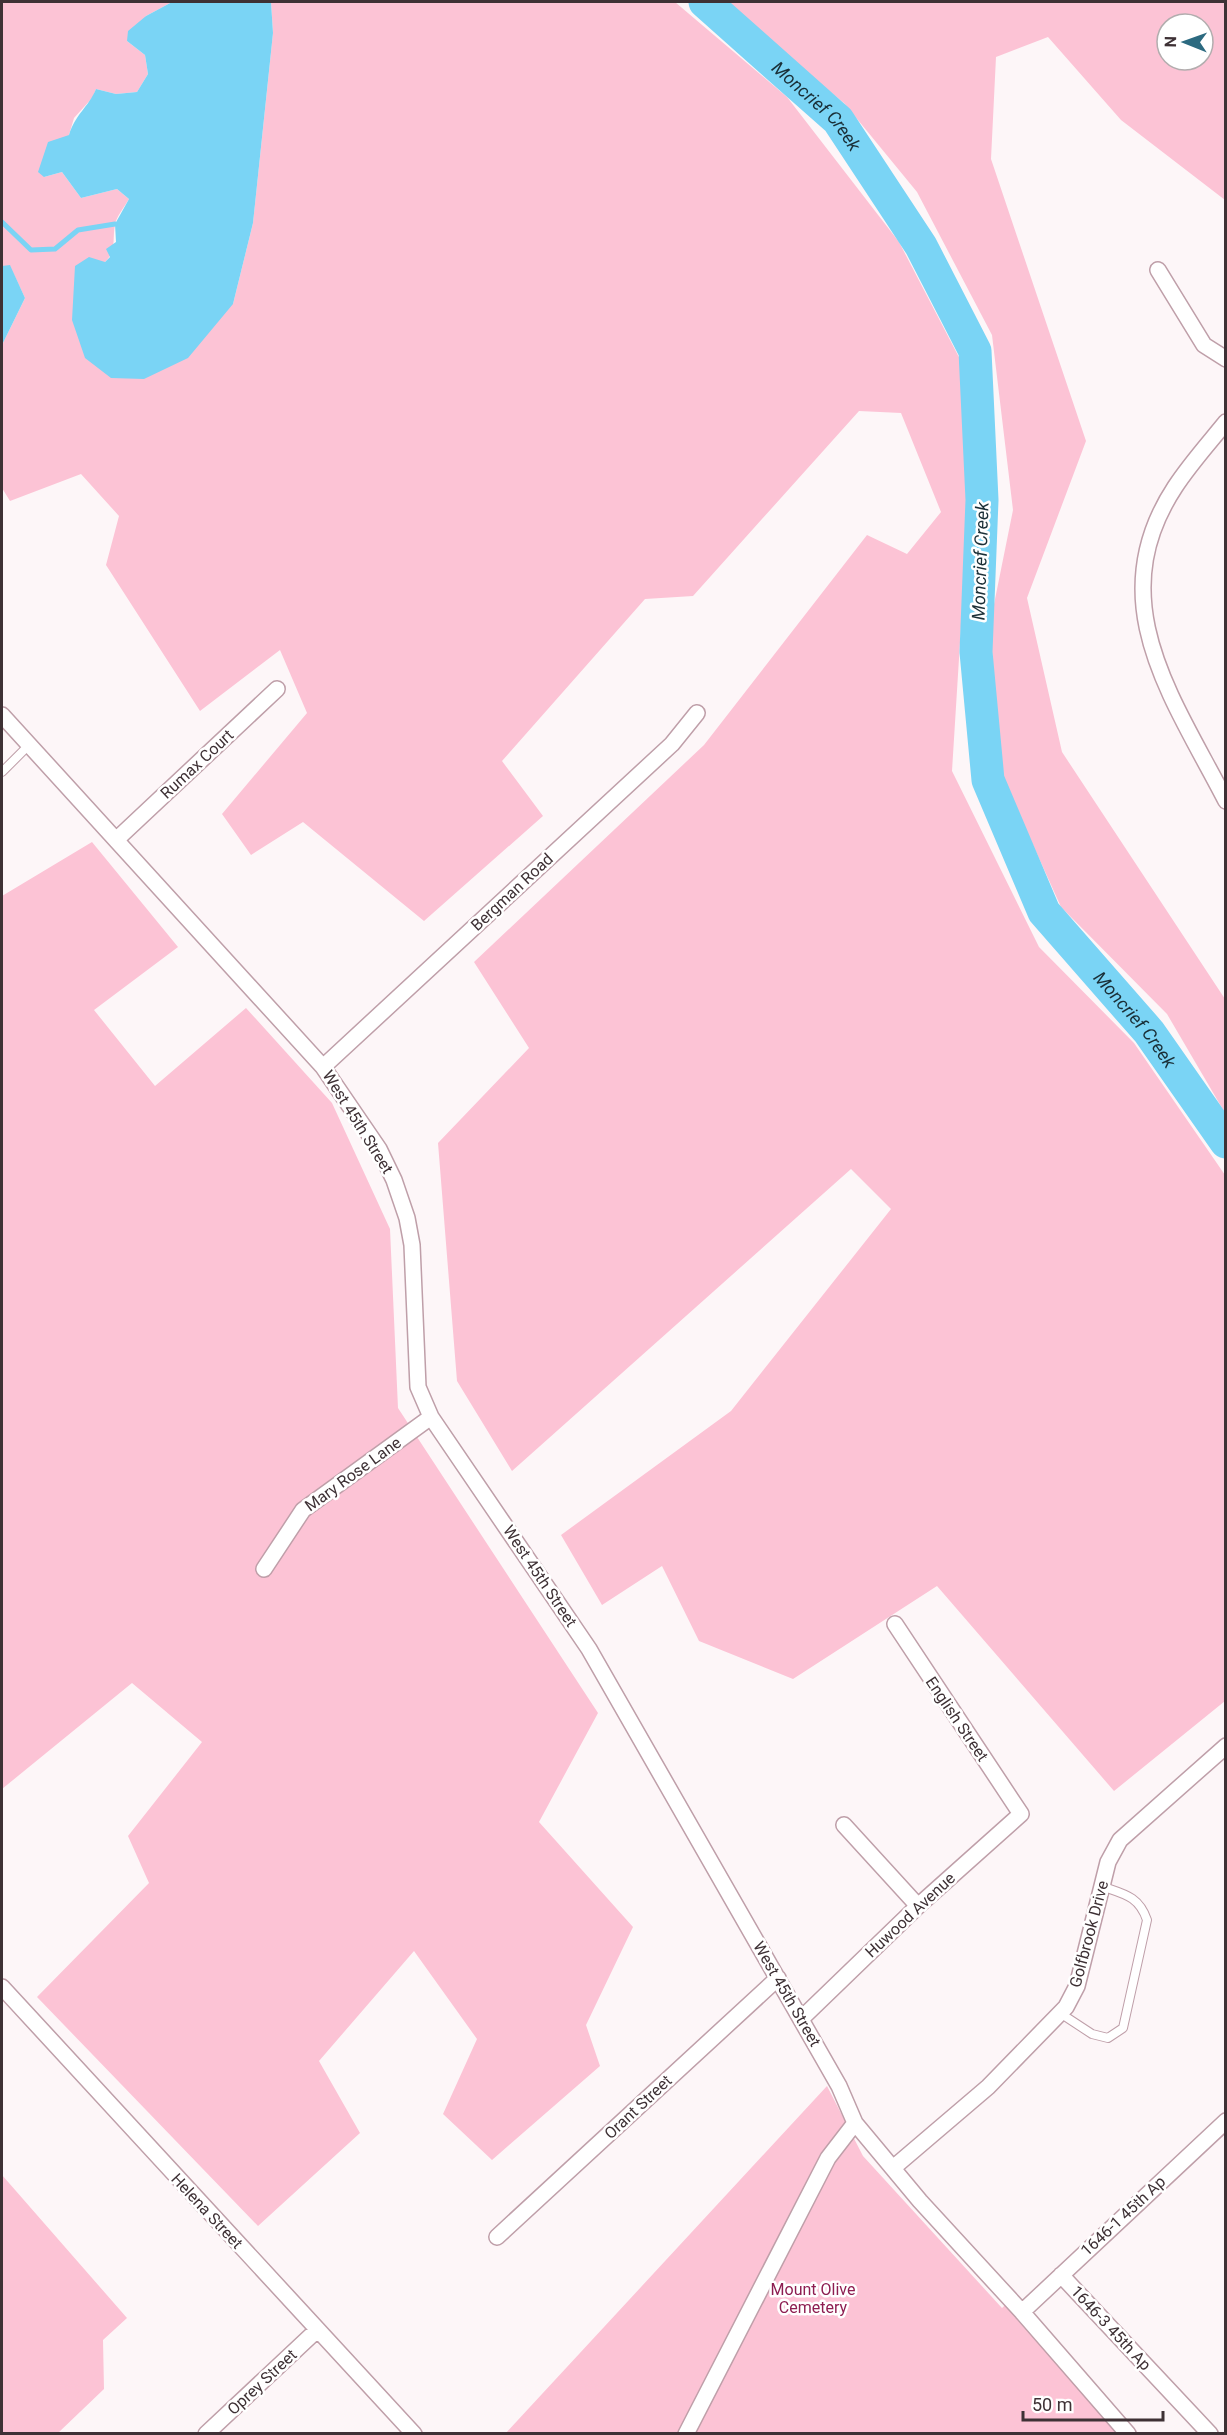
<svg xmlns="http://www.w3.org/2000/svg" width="1227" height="2435" viewBox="0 0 1227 2435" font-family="Roboto,sans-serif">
	<rect width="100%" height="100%" fill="#fdf6f8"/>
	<path fill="#fcc3d5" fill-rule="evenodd" d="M2,2H172L146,16L127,41L145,55L148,74L137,92L116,94L96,89L93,97L74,118L69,135L44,177L62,172L81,198L117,189L129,199C125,206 116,217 115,225C112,240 117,250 105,262L233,304L253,223L273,33L271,2H675L787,97L899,242L962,363L967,530L952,771L1039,947L1134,1043L1225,1175V1701L1114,1791L937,1586L793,1679L699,1641L662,1566L602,1605L561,1535L731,1411L891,1209L851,1169L512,1471L457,1381L438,1143L529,1048L474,962L704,745L867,535L907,554L941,512L901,413L859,411L693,596L645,599L502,761L543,816L424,921L303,822L251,855L222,814L307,713L280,650L200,711L106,565L119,516L81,474L10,501L2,488V345L25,298L10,266H2Z
		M721,2H1225V200L1121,120L1048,37L996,57L991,159L1086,441L1027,598L1062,752L1225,999V1113L1167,1014L1061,907L1001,774L990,624L1013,510L992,335L917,192L844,103ZM1167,24H1203V60H1167Z
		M92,842L178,947L94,1010L155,1086L246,1008L332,1103L390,1229L398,1408L598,1713L539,1822L633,1927L586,2025L600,2066L492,2160L443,2114L477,2039L414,1951L319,2061L360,2133L258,2226L37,1997L149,1883L128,1836L202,1742L132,1683L2,1789V896Z
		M827,2086L863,2156L1002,2308L1015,2296L1137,2433L505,2434Z
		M2,2175L127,2318L103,2340L104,2389L58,2433H2Z"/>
	<path fill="#7ad4f5" d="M172,2H271L273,33L253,223L233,304L188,358L144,379L111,378L85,358L72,320L75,266L89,257L105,262L110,257L106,249L116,242L115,224L129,199L117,189L81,198L62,172L44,177L38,172L48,142L69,135C76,113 88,108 96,89L116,94L137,92L148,74L145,55L127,41L128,31L146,16Z
		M10,265L25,298L2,345V266Z"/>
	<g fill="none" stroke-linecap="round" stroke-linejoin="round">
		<path stroke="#7ad4f5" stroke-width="5" d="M2,222L31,250L55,249L78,230L115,224"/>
		<path stroke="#7ad4f5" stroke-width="33" id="s1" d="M705,2L838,120L921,246L975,351L982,500L976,652L988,780L1044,912L1149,1032L1226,1142"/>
		<g stroke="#bf9fa9" stroke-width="10">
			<path id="service" d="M2,772L29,745
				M1060,2013L1092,2034L1108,2038L1123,2028L1147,1920C1139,1896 1124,1894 1101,1886"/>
		</g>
		<g stroke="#bf9fa9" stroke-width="18">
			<path id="minor" d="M1158,270L1204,345L1226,359
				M1226,422C1209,443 1190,464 1175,487C1100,601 1173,698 1226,801
				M2,715L323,1067L379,1149L394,1180L407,1218L412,1245L418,1387L431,1417L589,1649L839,2086L855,2123L920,2201L1022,2312L1128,2434
				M116,840L277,689
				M323,1067L672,744L697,713
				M264,1569L303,1510L431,1417
				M844,1825L918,1906
				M2,1987L414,2434
				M801,2019L918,1906L1021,1814L895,1624
				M893,2168L988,2087L1066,2007L1077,1986L1108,1862L1120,1840L1226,1746
				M497,2237L778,1978
				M1061,2275L1210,2434
				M1022,2312L1226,2121
				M206,2434L317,2330
				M686,2434L828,2158L855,2123"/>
		</g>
		<use href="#service" stroke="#fff" stroke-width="8"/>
		<use href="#minor" stroke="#fff" stroke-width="15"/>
	</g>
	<g text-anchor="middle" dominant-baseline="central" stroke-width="5" stroke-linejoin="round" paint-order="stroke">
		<g font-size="16" fill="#3e3135" stroke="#fff">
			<text transform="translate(197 764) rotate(-43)">Rumax Court</text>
			<text transform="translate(512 892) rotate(-43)">Bergman Road</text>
			<text transform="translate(358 1122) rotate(58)">West 45th Street</text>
			<text transform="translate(353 1474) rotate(-36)">Mary Rose Lane</text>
			<text transform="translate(540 1576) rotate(56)">West 45th Street</text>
			<text transform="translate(957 1719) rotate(56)">English Street</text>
			<text transform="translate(910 1915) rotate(-43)">Huwood Avenue</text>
			<text transform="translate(1089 1934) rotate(-75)">Golfbrook Drive</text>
			<text transform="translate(787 1994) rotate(60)">West 45th Street</text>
			<text transform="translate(638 2107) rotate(-43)">Orant Street</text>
			<text transform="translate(207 2211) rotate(47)">Helena Street</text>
			<text transform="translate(1123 2216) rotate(-43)">1646-1 45th Ap</text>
			<text transform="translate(1111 2328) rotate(47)">1646-3 45th Ap</text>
			<text transform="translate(262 2382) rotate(-43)">Oprey Street</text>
		</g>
		<g font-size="16" fill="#8d1d51" stroke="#fff">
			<text x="813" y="2289">Mount Olive<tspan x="813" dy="18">Cemetery</tspan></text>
		</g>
		<g font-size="18" font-style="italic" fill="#1a2f37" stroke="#fff">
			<text stroke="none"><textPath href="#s1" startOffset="153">Moncrief Creek</textPath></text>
			<text transform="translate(980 561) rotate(-88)">Moncrief Creek</text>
			<text stroke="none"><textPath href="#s1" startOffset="1161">Moncrief Creek</textPath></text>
		</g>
	</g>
	<rect width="1227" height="2435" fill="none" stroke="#3e3135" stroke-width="6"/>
	<g transform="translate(1185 42) rotate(271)"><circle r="28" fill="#ffffff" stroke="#b2adae" stroke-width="1.5"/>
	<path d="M0-4.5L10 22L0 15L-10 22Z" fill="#2c6a80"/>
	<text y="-9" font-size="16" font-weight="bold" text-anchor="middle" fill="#3e3135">N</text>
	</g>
	<path d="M1023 2411v9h140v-9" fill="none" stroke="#3e3135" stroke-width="3"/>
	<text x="1032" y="2411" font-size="18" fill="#3e3135" stroke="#ffffff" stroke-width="4.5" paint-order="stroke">50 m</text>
</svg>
